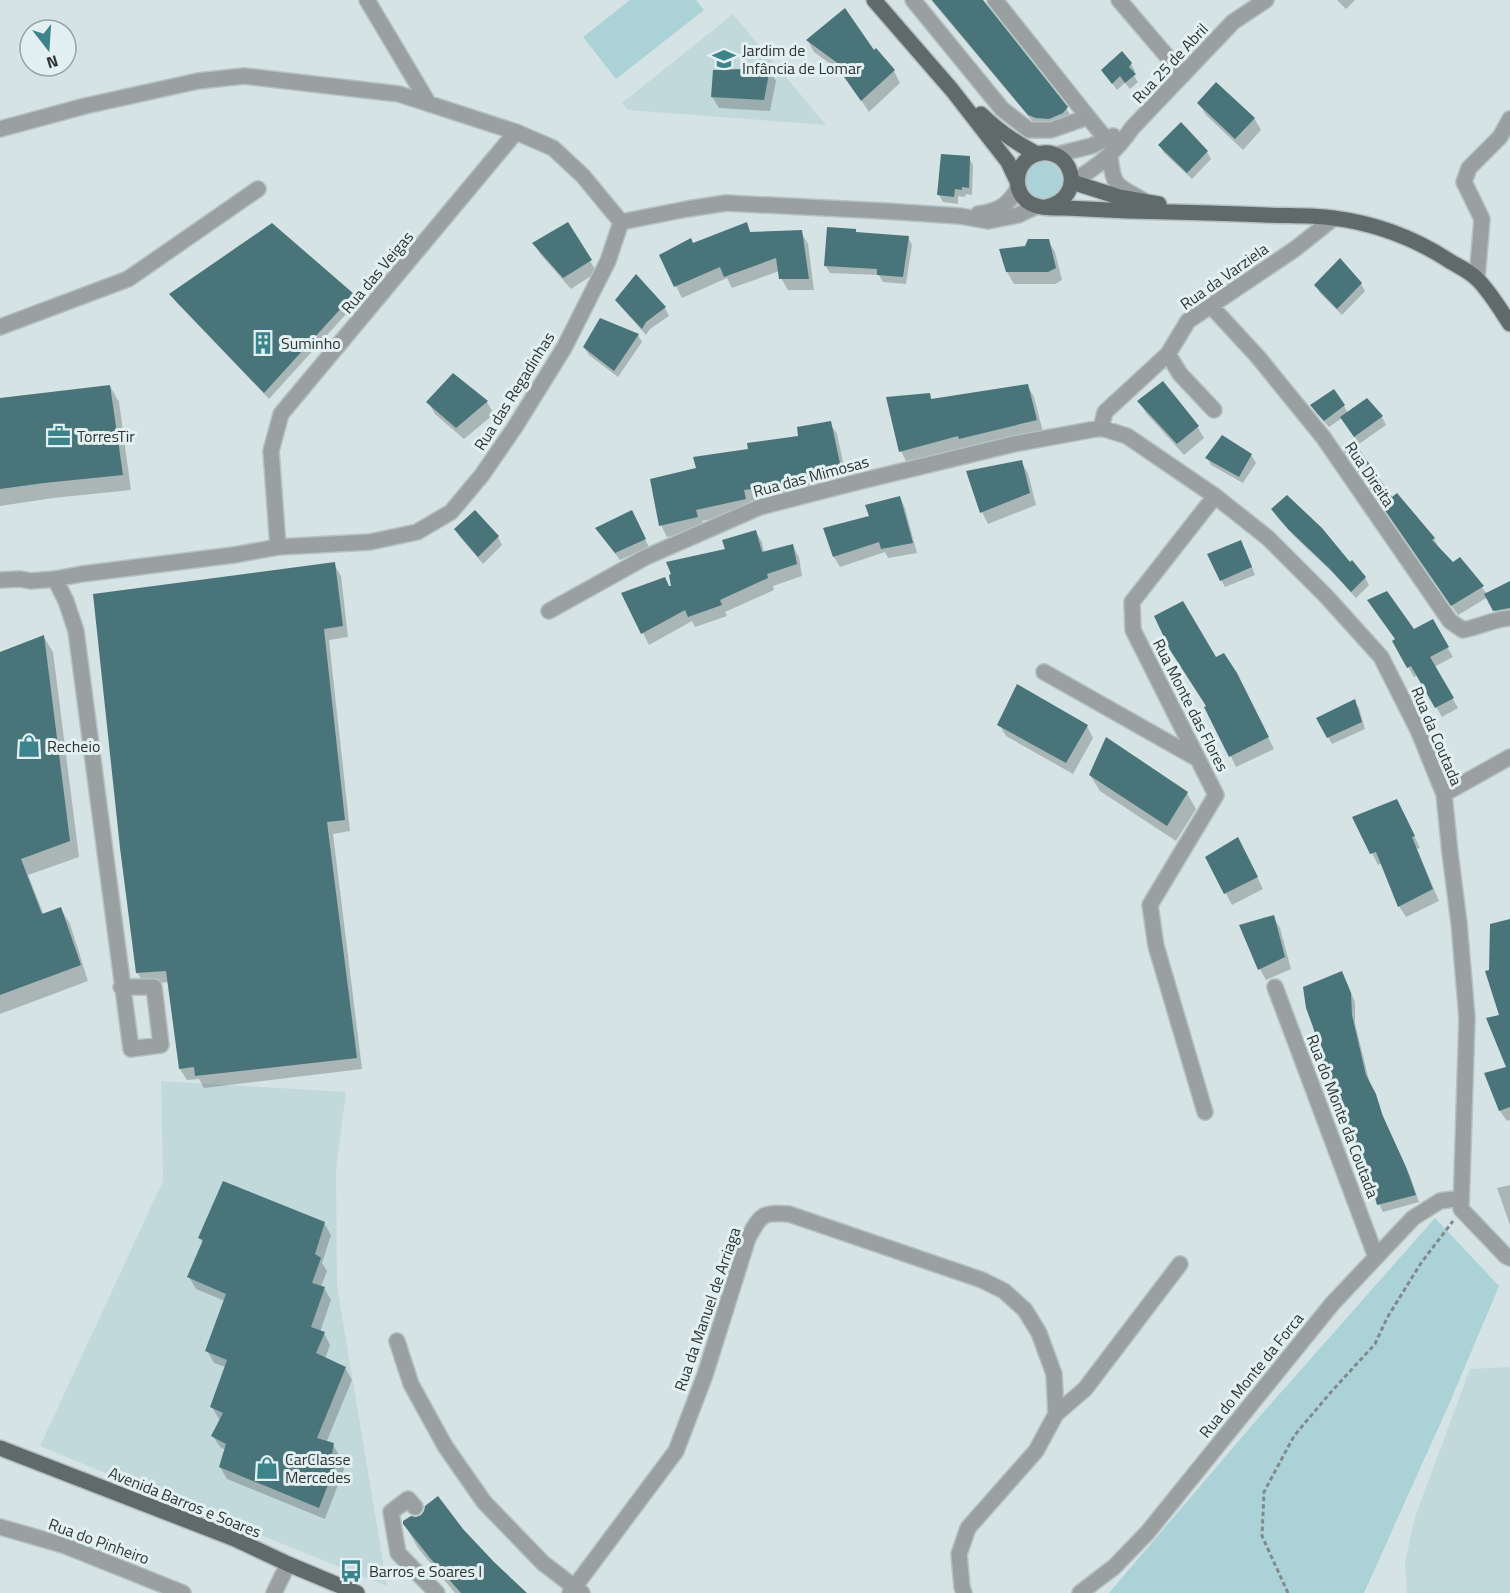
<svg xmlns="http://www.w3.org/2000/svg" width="1510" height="1593" viewBox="0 0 1510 1593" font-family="'Titillium Web',sans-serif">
	<rect width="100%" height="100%" fill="#d5e3e4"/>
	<path fill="#c2d9db" d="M733,14L826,125L628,110L622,103Z
		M161,1081L346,1092L336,1171L337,1286L387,1586L103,1472L40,1446L163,1181Z
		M1510,1367V1593H1407L1405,1562L1415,1517L1470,1369Z"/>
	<path fill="#abd3d7" d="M630,0H696L704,10L616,79L583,37Z
		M1026 180a18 18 0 1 1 36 0a18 18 0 1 1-36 0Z
		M1435,1218L1499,1286L1450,1402L1364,1593H1109L1260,1416Z"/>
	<path fill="#0003" d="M931,0H981L1066,108L1072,118L1068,122L1035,124Z
		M1337,0H1355L1346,9Z
		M808,41L873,52L876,50L894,71L900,83L869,112L843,73L814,52Z
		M1131,64L1135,71L1133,74L1138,82L1130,89L1125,83L1117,90L1103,71Z
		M769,70L776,81L770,111L719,108L712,97Z
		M1199,104L1254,118L1261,130L1243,150L1206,115Z
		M1160,146L1207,152L1211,159L1192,179L1164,153Z
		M969,158L973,165L972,195L966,194L965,197L958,196V204L943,202L939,195Z
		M746,224L751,233L801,232L808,244L814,290H788L781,278L779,271L732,288L727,278L682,298L661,256Z
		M856,233L908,237L912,245L906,284L883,282L879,275L830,273L825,265Z
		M1048,240L1055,252L1062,280L1055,284H1014L1007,272L1026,248Z
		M534,244L590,261L597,272L571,289L541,255Z
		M1340,261L1361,284L1365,291L1342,315L1320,293L1316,286Z
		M636,277L665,308L669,316L650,329L646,335L621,307L616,300Z
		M171,294L353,295L357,302L269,399L175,301Z
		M638,335L642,342L618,377L589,355L584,347Z
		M453,375L487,402L494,414L464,439L435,414L428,402Z
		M1027,385L1034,397L1043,432L967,450L965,447L907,463L901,451L929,395L932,400Z
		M110,386L119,402L131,490L53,498L0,506V400Z
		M1367,400L1382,417L1386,425L1359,444L1342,418L1329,427L1316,413L1312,406H1344L1348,413Z
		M1139,402L1197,426L1204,438L1184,455L1146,413Z
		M830,423L837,434L848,485L799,495L750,501L752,510L702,521L704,529L667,537L661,525L698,469L750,451L799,437Z
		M1222,437L1251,455L1256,463L1243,483L1211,465L1207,458Z
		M1352,461L1392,499L1396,495L1434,539L1440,549L1453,564L1460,559L1487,594L1510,592V616L1499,618L1488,597L1458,615Z
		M1021,462L1028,473L1036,505L988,524L982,512L968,472Z
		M900,497L905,508L917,553L888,558L885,552L840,567L834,557L871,517Z
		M1273,510L1350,564L1352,562L1365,578L1369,585L1356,598L1335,575L1294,536L1277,517Z
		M475,512L498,537L502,545L483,564L460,537L456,530Z
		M635,520L649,547L620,560L601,535Z
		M755,531L762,542L764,553L793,546L799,557L802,576L773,586L774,590L725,612L727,616L695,627L692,621L649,645L623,593L669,588Z
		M1245,549L1255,575L1225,587L1221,580Z
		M334,564L341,576L348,637L329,640L350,831L333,834L362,1069L204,1088L199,1079L187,1080L180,1069L169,982L144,984L137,972Z
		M1432,621L1453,657L1434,667L1458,708L1442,717L1418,675L1414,677L1394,642Z
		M44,637L53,652L79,857L28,875L44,915L61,909L70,924L88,981L0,1014V653Z
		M1215,659L1236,674L1274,749L1236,767L1207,707Z
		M1354,701L1359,708L1365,729L1332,744L1318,719Z
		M999,724L1087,726L1093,738L1073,774L1006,736Z
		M1090,775L1187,793L1196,809L1176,841L1100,791Z
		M1403,812L1420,848L1417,849L1439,901L1406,917L1399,906L1382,863L1378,865L1372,853Z
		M1244,850L1263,889L1232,905L1207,857Z
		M1273,916L1280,928L1291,969L1266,980L1260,969Z
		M1510,920V1120L1507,1121L1500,1111L1486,1074L1508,1068L1501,1016L1491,971Z
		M1346,981L1355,1002V1023L1370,1084L1379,1103L1385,1123L1410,1176L1419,1202L1383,1212L1379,1204Z
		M1510,1185V1225L1497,1188Z
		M324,1223L331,1235L322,1263L327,1271L321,1287L324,1288L331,1300L320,1332L324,1333L330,1345L325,1359L345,1368L352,1380L326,1443L333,1445L340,1456L339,1460L344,1469L325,1519L227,1479L220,1467L226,1450L220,1447L213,1436L221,1420L219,1419L212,1407L226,1367L214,1363L207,1351L225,1301L196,1289L189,1277L203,1244L200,1238Z
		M404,1523L462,1530L524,1593H455L418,1548Z"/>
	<path fill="#49757a" d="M932,0H983L1068,107L1063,113L1049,119L1036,118L1028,115Z
		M845,8L874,50L876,48L895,70L861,101L842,74L847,70L806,40Z
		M1122,51L1132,63L1129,67L1136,74L1125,83L1120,76L1112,84L1101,70Z
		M770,68L764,100L711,97L713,70Z
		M1216,82L1255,118L1235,139L1197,103Z
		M1181,122L1208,151L1187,173L1158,145Z
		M941,154L970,156L969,188L962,187V190L955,189L954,197L937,195Z
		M568,222L592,260L563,278L532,243Z
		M747,222L750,232L802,230L809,279H779L776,258L724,277L720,267L674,287L659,255L691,238L693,243Z
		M272,223L354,294L264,393L169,294Z
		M827,227L856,229V232L909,236L903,277L877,275V269L824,266Z
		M1028,239H1049L1056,268L1048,272H1006L999,249L1025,246Z
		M1340,258L1362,283L1337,309L1314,285Z
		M636,274L666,307L646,322L642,329L615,300Z
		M600,318L639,334L614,371L583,347Z
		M453,373L488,401L456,428L426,402Z
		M1163,381L1199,426L1177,444L1137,401Z
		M1028,384L1037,420L959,439L958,436L899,452L886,397L930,393L931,399Z
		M110,385L123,475L44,483L0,489V398Z
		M1334,389L1345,405L1324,421L1310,405Z
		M1367,398L1383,416L1354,437L1340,417Z
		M831,421L842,473L792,480L793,484L744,490L746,499L696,510L698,517L659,526L650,479L696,468L693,457L748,449L747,443L798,436L797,427Z
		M1222,435L1252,454L1239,477L1205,458Z
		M1355,443L1392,497L1397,493L1435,538L1432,540L1453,562L1460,557L1484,586L1451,606L1344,451Z
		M1022,460L1030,493L980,513L966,471Z
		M1287,495L1322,528L1350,562L1352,560L1366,577L1351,592L1329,568L1288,529L1271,509Z
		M900,496L913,543L881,549L879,542L833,557L823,528L869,516L865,505Z
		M475,510L499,536L478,557L454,529Z
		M632,510L646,539L615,553L595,528Z
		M756,530L762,552L793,544L797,564L767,574L768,578L720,600L722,605L688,617L685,610L641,634L621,593L665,577L669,586H671L669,575L671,574L666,562L725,549L722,540Z
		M1241,540L1252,567L1220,581L1207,554Z
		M335,562L343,626L324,629L345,820L327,822L357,1058L195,1076L194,1067L179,1069L166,971L136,973L120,848L93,594Z
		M1510,581V608L1493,611L1484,594Z
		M1387,591L1414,629L1433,619L1449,647L1430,657L1454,698L1435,708L1411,666L1407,668L1392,641L1395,639L1367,600Z
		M1183,601L1216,657L1224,653L1237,673L1269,737L1229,757L1204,707L1206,706L1170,650L1154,616Z
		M44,635L70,841L21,859L42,914L61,907L81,965L0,995V652Z
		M1017,684L1088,725L1066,763L997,725Z
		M1355,699L1362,722L1327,738L1316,718Z
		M1106,737L1188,792L1167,826L1089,775Z
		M1397,799L1415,836L1412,837L1433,889L1398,907L1376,852L1370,854L1352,817Z
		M1238,837L1258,877L1224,894L1205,857Z
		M1274,915L1285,957L1258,970L1239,925Z
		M1510,919V1107L1499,1111L1484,1073L1506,1067L1486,1018L1499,1015L1485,971L1489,970L1490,924Z
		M1342,971L1351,993L1352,1015L1366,1075L1376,1094L1382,1114L1406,1167L1416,1195L1377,1205L1365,1162L1354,1143L1348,1125L1331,1087L1313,1027L1306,1008L1303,987Z
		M223,1181L325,1222L315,1254L321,1258L312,1283L325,1287L311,1327L325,1332L316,1353L346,1367L317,1438L334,1443L332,1454L339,1456L319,1508L219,1467L226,1444L211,1436L223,1413L210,1407L227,1360L205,1351L226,1294L187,1277L203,1240L198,1238Z
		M438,1496L463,1529L494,1562L527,1593H461L430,1558L403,1524V1521L411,1516L416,1517L421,1515L424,1511L425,1506Z"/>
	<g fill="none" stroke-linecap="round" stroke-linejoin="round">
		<g stroke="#b4c0c1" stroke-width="18">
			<path id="minor" d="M367,0L429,104
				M913,0L1002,109L1029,130H1051L1088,117L1106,139
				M995,0L1088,117
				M1119,0L1183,75
				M0,129L85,106L198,81L244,76L399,94L516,132L553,148L583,176L621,222
				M1055,155L1091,146L1113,136
				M1110,156C1113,187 1116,185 1143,200
				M1072,182C1097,167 1116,152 1132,128L1233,22L1266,0
				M978,214C998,211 1008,206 1018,188
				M621,222L687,209L726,203L884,211L960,216L988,221L1018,215L1037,206
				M1477,278L1482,219L1464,182L1469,168L1500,137L1510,119
				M1211,306L1258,357L1323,437L1450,621L1463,630C1479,627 1494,619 1510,618
				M0,327L128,279L258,189
				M1168,354L1180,374L1214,410
				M1101,428L1105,412L1168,354L1188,321L1295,249L1334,218
				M278,547L271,451L281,414L516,132
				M55,579L66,601L76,631L131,1049L161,1045L154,987H121
				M0,580L20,579L31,581L55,579L82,574L234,555L278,547L370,542L417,532L451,512L482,475L515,427L564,348L608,261L621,222
				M549,611L646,557L760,507L853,483L1014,444L1101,428L1127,436L1215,496L1268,538L1326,596L1381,657L1418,730L1444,794L1450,853L1459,923L1467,1018L1461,1209L1506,1256L1510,1258
				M1044,672L1198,759
				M1444,794L1510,757
				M1275,987L1376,1257
				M1205,1112L1156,946L1150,905L1216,795L1133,630L1132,602L1215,496
				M397,1341L411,1384L445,1446L484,1502L543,1563L582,1593
				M415,1507L408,1499L391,1512L398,1553L437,1593
				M0,1527L63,1545L183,1593
				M274,1593L288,1564
				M570,1593L676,1451L705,1375L748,1238C761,1215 761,1212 789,1214L982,1280L1004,1291L1025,1310L1039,1333L1054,1374L1056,1414
				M964,1593L962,1587L959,1554L968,1528L1036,1451L1056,1414L1085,1389L1180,1264
				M1080,1593L1114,1567L1147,1533L1332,1304L1413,1218L1440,1201L1461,1198"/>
		</g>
		<g stroke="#b4c0c1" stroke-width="18">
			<path id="major" d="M874,0L952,90L1008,162L1017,181
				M981,114C998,131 1016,143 1037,154
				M1072,182L1119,197L1159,204
				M1046,207C1089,197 1071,144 1037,154C1013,161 1010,196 1034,205C1044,209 1056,208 1066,208C1087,209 1108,210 1129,211C1175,212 1220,213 1265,215C1288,216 1311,215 1333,218C1373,223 1414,238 1448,260C1457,266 1470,271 1478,280C1490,292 1500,309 1510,324
				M0,1448L235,1539L288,1564L357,1593"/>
		</g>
		<path stroke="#818a8b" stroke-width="3" stroke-dasharray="4.5 3" stroke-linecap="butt" d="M1288,1593L1262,1536L1264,1492L1294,1436L1331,1392L1375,1344L1387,1318L1421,1263L1453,1221"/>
		<use href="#minor" stroke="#9aa0a0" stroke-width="15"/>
		<use href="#major" stroke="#606a6b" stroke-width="15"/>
	</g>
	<defs>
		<g id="school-bare" transform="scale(1.8)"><path d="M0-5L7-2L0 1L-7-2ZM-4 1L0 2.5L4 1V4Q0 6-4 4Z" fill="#3c838b" stroke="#e3f0f1" stroke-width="2.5" paint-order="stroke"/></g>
		<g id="building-bare" transform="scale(1.8)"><path d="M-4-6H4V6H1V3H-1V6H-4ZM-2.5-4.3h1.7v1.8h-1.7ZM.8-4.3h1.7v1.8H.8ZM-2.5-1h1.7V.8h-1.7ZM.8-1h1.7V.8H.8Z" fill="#3c838b" stroke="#e3f0f1" stroke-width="2.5" paint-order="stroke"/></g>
		<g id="office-bare" transform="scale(1.8)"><path d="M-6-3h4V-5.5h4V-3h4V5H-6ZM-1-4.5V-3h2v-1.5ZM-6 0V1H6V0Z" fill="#3c838b" stroke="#e3f0f1" stroke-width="2.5" paint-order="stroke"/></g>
		<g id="shop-bare" transform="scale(1.8)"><path d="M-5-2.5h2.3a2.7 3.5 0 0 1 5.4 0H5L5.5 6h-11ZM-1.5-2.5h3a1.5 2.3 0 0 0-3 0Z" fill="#3c838b" stroke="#e3f0f1" stroke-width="2.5" paint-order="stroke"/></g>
		<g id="bus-bare" transform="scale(1.8)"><path d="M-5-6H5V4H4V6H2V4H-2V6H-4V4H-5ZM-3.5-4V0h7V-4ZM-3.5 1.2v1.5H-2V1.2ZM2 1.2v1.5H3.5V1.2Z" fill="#3c838b" stroke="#e3f0f1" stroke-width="2.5" paint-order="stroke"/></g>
	</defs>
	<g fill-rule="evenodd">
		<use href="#school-bare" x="724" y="59"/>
		<use href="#building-bare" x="263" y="343"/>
		<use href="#office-bare" x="59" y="436"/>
		<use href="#shop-bare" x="29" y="746"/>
		<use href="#shop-bare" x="267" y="1468"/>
		<use href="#bus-bare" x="351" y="1571"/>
	</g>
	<g text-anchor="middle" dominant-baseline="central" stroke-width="6" stroke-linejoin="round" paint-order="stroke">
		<g font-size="16" fill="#2f3434" stroke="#e3f0f1" text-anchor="start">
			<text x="742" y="50">Jardim de<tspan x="742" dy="18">Infância de Lomar</tspan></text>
			<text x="281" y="343">Suminho</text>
			<text x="77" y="436">TorresTir</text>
			<text x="47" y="746">Recheio</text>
			<text x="285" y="1459">CarClasse<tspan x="285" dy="18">Mercedes</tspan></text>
			<text x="369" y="1571">Barros e Soares I</text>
		</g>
		<g font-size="16" fill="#2f3434" stroke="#e3f0f1">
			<text transform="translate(1170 63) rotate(-47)">Rua 25 de Abril</text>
			<text transform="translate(377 272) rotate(-50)">Rua das Veigas</text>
			<text transform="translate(1224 276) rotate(-35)">Rua da Varziela</text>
			<text transform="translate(514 391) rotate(-58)">Rua das Regadinhas</text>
			<text transform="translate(1370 474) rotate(56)">Rua Direita</text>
			<text transform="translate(811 476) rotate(-15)">Rua das Mimosas</text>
			<text transform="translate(1191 705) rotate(63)">Rua Monte das Flores</text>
			<text transform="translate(1437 736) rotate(67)">Rua da Coutada</text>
			<text transform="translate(1343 1116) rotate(69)">Rua do Monte da Coutada</text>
			<text transform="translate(707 1309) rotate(-71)">Rua da Manuel de Arriaga</text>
			<text transform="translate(1251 1375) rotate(-51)">Rua do Monte da Forca</text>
			<text transform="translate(185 1502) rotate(22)">Avenida Barros e Soares</text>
			<text transform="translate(99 1541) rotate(20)">Rua do Pinheiro</text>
		</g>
	</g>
	<g transform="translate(48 48) rotate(163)"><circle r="28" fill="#e3f0f1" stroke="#9ba5a5" stroke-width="1.5"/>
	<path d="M0-4.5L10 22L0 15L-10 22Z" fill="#3c838b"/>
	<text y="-9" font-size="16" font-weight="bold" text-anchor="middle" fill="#2f3434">N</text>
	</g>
</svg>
